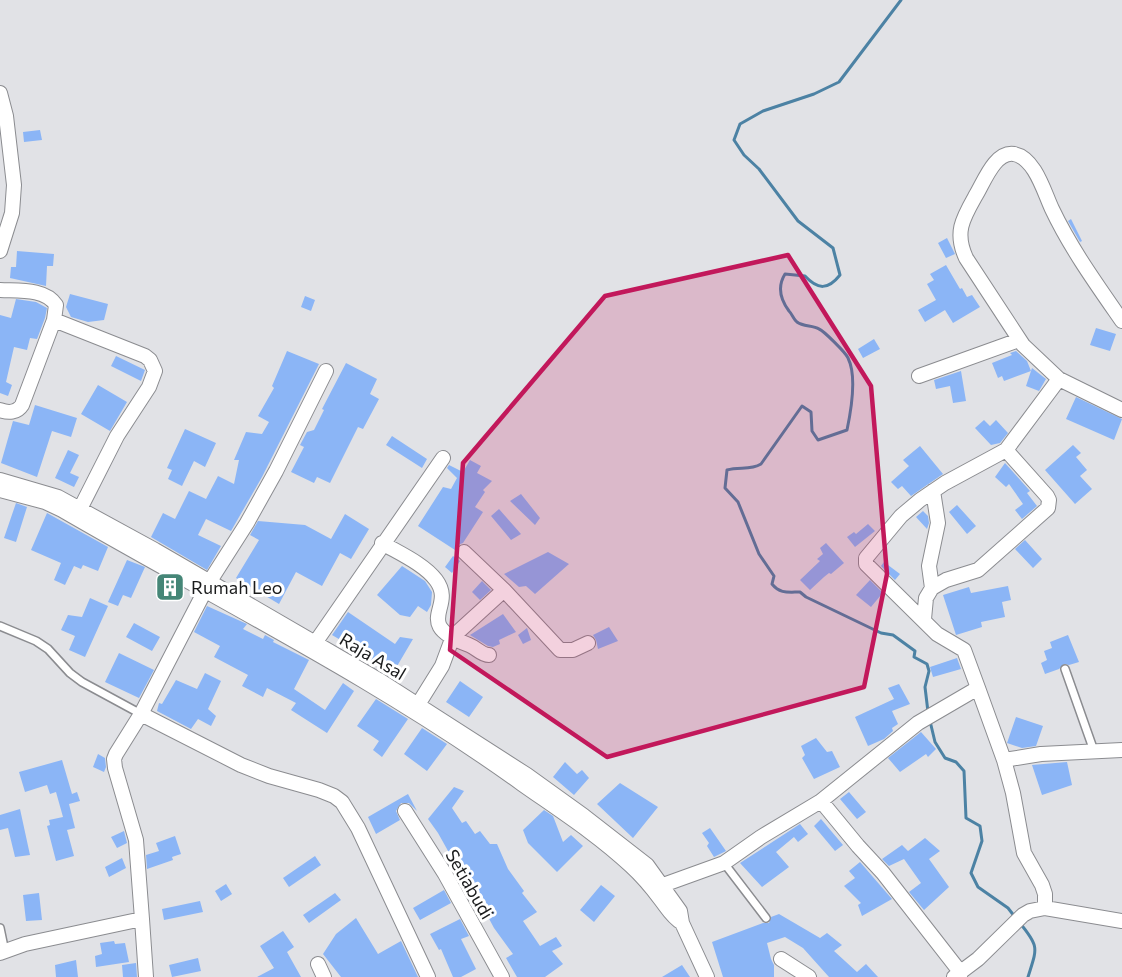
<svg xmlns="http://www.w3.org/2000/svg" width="1122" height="977" viewBox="0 0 1122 977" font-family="Commissioner,sans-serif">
	<rect width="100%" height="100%" fill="#e1e2e6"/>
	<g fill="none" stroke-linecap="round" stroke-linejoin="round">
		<path stroke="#4c82a4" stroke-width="3" d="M901,0L839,82L814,94L763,111L740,124L734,140L744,155L759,169L798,221L833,248L840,275C828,290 818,290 805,276L785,274C777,287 780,299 789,311C792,314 794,320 797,322C803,327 813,325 819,329C824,331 846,353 848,358C857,376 851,411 847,430L818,440L812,431L811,412L802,406L761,464C750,471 739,466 727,470L725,488L738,502L759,554L774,576L772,584C780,594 788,592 800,592L806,597L881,633L893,635L915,651L914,657L927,664L929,671L925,687L928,712
			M930,721L935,742L945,758L956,762L964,771L966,818L980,826L982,841L971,873L978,887L1008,908L1015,917
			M1019,922C1040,947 1037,948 1028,977"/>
	</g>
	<path fill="#8bb5f6" d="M40,130L42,140L24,142L23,132Z
		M1071,219L1082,241L1080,242L1068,221Z
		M947,238L955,254L946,258L938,243Z
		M17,251L54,254L53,266H47L46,286L10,278L11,267H16Z
		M946,265L960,289L962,288L967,297L972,295L980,307L953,323L945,310L925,322L918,310L936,300L927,284L934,280L930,274Z
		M70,294L108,304L104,320L88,322L71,317L66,307Z
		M305,296L315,300L311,311L301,307Z
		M16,299L36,302L47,308L45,318L37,339L30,338L27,350L14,347L6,382L12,385L8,396L0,393V315L11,318Z
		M1096,328L1116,334L1110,351L1090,345Z
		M874,339L880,349L863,358L858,349Z
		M287,351L319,364L262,477L231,531L206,519L198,535L221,546L207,570L151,537L163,513L175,519L189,491L206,499L218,476L234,484L239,460H234L246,432L262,434L269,422L258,416L274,388L272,386Z
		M1016,351L1027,361L1031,371L1004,381L1002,376L998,378L992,363L1012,355L1010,353Z
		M116,356L145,370L141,381L111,366Z
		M346,363L377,379L370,394L379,399L363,429L358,427L330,483L317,477L314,483L291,472L304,447L300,445L307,432L314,430L324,410L322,409Z
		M1032,368L1046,379L1039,391L1026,386Z
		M961,371L966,401L953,403L950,386L936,389L934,380Z
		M98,385L127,402L110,431L81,414Z
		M1076,397L1122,419L1114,440L1066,419Z
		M35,405L77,418L71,437L52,431L37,477L1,463L13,421L29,425Z
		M984,420L990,426L996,420L1008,433L1000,443L991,445L975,428Z
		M185,429L216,443L205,467L194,461L182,486L168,479L172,470L167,468Z
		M392,436L427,459L422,468L386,445Z
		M1073,445L1081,453L1076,457L1087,470L1080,476L1092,489L1075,504L1045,470Z
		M920,446L943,474L911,496L902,486L898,489L891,482L909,466L903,460Z
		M68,450L79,455L70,473L79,477L74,487L55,478Z
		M470,460L481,466L477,473L492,481L483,490L485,492L475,507L483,512L463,543L458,545L455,550L418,526L443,487L451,489L457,478L447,468L449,465L463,472Z
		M1005,463L1030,491L1027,493L1037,506L1022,519L1015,510L1023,504L1009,484L1006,487L995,477Z
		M521,494L540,518L535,525L510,501Z
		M16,503L27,507L16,542L4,538Z
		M957,505L976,526L967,534L949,512Z
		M499,509L521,534L511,540L491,516Z
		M923,511L928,516L929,523L927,529L916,517Z
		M47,513L108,547L98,571L83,565L81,569L74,566L65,585L54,580L61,563L31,550Z
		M345,514L369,529L351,559L340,553L322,586L296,572L279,604L236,578L259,540L250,535L258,521L305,525L331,539Z
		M868,524L875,531L855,547L847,537L854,532L856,534Z
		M1025,540L1042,559L1033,568L1015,549Z
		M826,543L844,563L831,574L829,573L824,577L810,590L800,580L820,561L817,559L823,554L820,548Z
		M548,552L569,564L535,594L526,586L519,587L504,574Z
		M453,556L460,561L452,573L445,567Z
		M127,560L145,567L131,598L123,595L118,606L108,602Z
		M884,562L900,574L895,580L881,566Z
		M402,566L425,581L432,592L431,605L427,612L418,606L410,617L400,615L377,595Z
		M165,579L179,587L173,598L159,591Z
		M870,580L884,594L881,595L871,607L856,595Z
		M482,581L491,590L480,600L472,592Z
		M1008,586L1011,600L1002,602L1005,617L981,622L982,627L956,635L943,595L969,587L971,593Z
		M90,598L108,606L85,657L69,650L75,636L61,630L68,615L82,617Z
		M207,606L247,624L243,629L263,639L265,635L274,640L273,642L309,660L294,689L325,710L343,683L354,691L327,733L291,710L296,703L267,688L263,697L242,686L248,675L214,657L220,646L194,632Z
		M348,612L395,644L400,637L413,639L393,673L375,662L372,665L347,648L349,645L332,635Z
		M503,614L516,632L499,640L500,644L493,647L488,646L470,635Z
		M134,623L160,637L152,651L126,637Z
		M609,627L618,641L598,649L596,640L593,635Z
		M527,628L531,640L523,644L518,635Z
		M1068,635L1079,662L1069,665L1064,664L1059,669L1045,674L1041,663L1047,660L1044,651L1052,648L1050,642Z
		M119,653L154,670L139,698L105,682Z
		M957,658L961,669L933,677L930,667Z
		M205,673L221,681L208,709L216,716L211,726L198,719L191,729L157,711L159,703L162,704L176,680L197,689Z
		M460,681L483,697L469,717L446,702Z
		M899,684L910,704L892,711L898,724L892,728L893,731L884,739L868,746L855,717L894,699L888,688Z
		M376,699L408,719L382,757L373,750L379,741L357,726Z
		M1016,717L1043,726L1036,746L1022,748L1007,743Z
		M422,728L447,744L427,771L404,754Z
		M921,732L936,749L928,757L926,754L900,772L888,758Z
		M816,738L827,752L832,751L840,767L814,779L802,758L805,755L801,746Z
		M98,754L105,758L106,767L104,772L93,767Z
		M62,760L72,794L77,792L80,801L69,804L75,828L67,830L74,856L56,861L47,826L50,825L49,820L63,817L56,792L50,794L47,785L25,792L19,772Z
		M565,762L577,774L582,770L589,778L574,795L553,777Z
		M1067,762L1072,785L1042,795L1032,765Z
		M620,783L658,807L633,838L597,804Z
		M454,787L464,791L452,808L462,823L466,821L475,834L480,831L490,844H497L508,869L524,891L522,893L537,912L523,921L540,946L556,937L562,946L552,951L563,964L545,977H517L506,958L513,954L494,928L486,913L480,912L473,898L475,897L463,880L460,866L457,867L438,833L428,819Z
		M849,792L866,812L857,819L840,799Z
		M408,794L417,811L409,803H401L396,811L400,820L376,834L368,817Z
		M20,809L30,855L15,857L8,828L0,830V815Z
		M544,810L553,816L563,842L571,835L583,846L557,872L528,843L523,830Z
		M821,819L843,845L835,851L814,826Z
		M800,824L808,834L798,842L794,837L776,852L789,867L762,887L740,863Z
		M710,828L726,851L714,857L707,846L709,843L702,833Z
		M124,831L127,843L117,848L111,837Z
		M175,836L181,854L172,857L173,860L147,869L146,855L159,851L156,843Z
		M925,838L940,851L929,859L949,887L924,910L909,892L921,883L904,859L889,866L882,859L902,845L908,851Z
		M315,856L321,865L289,887L283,878Z
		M122,858L126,868L109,877L105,867Z
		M860,862L892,899L862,916L858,905L861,903L844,886L855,878L849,871Z
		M226,884L232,894L221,901L215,891Z
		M601,885L615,896L594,922L580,910Z
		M444,890L451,903L420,920L413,908Z
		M39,893L42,920L26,921L23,895Z
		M335,893L341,900L309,923L303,915Z
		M200,901L203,912L164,920L162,909Z
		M779,914L820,938L827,933L842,945L834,951L857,972L866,964L878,977H829L803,948L785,937L767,943L771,959L774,965V977H723L712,942L763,923H769L771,917Z
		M356,918L378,954L401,941L418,977H341L323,954L336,934Z
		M460,919L469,936L461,939L476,969L461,977H453L441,949L439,950L430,934Z
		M283,931L294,947L287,952L301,977H257L274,968L260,946Z
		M114,941L115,944L125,943L129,962L96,967L95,956L102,954L100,943Z
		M198,958L201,971L172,977L169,965Z
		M76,960L78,977H56L55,965Z
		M136,963L137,977H123L122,965Z
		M682,965L690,977H662Z"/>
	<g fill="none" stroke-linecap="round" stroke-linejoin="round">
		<g stroke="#8b8c90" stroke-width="10">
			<path id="lane" d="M0,626L36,641L48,649L70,673L82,682L141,714
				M1065,669L1094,751
				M724,863L766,918
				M0,928L5,952"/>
		</g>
		<g stroke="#8b8c90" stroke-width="16">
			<path id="street" d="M0,93L6,116L14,185L12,213L0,251
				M0,290C18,291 45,288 56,305L54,320L22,405C17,413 8,413 0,410
				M54,320L145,356L150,360L155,371L149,387L117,436L80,509
				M919,376L1019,340
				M1059,379L1023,345L966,258C954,232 963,218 976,195C984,182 995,151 1014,154C1035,158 1044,192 1052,209C1071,249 1097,285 1122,321
				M0,480L58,497L155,550L379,680L527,775L584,816L647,865L680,911L682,923L707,977
				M0,490L45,502L62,510C215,599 378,680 522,784C559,810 598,835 631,866C642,876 652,888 661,900C668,909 672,917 682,923
				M382,543C399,553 424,564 436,580C457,608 410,623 469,645C477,648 481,655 489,655
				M464,552L504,590
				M932,588L929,566L938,523L933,491
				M924,619L926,598L932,588L946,580L978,570L1048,508L1049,500L1047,496L1006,450
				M315,643L443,458
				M978,688L964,650L937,634L866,564V558L901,516L920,500L945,483L1006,450L1059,379L1122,410
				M414,711L442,666L452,639L458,632L504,590L560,650H573L588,643
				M141,714L241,765L269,776L319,790L334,796L342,802L358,828L428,977
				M1004,760L1041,754L1122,750
				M821,801L858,846L883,873L961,973
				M405,811L445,874L502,977
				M663,885L724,863L761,837L821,801L918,723L978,688L1004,760L1013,793L1024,853L1042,885L1045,894V908L1030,911L1023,915L978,959L954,977
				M1045,908L1122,921
				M142,919L136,840L115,768L114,759L116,754L141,714L210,581L247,523L276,471L326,371
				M0,953L25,944L142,919L146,977
				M781,959L809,977
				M318,964L324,977"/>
		</g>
		<use href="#lane" stroke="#fff" stroke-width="7"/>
		<use href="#street" stroke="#fff" stroke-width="14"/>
	</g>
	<path fill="#c2185b" fill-opacity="0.2" stroke="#c2185b" stroke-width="4.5" stroke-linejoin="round" d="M788,255L871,386L887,574L864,687L607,757L450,650L463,463L605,296Z"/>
	<defs>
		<g id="building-square" transform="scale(1.5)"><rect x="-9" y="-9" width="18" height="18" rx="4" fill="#458677" stroke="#fff"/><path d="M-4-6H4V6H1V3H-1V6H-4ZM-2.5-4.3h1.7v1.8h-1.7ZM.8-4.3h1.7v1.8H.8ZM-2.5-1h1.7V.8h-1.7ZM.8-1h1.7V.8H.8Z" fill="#fff"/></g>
	</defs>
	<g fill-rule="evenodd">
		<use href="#building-square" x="170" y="587"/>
	</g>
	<g text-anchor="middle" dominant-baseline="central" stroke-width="6" stroke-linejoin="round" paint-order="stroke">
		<g font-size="18" fill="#1a1b1c" stroke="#fff" text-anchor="start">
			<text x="191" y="587">Rumah Leo</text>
		</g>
		<g font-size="18" fill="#1a1b1c" stroke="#fff">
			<text transform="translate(373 656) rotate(31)">Raja Asal</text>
			<text transform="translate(470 884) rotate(60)">Setiabudi</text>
		</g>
	</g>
</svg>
